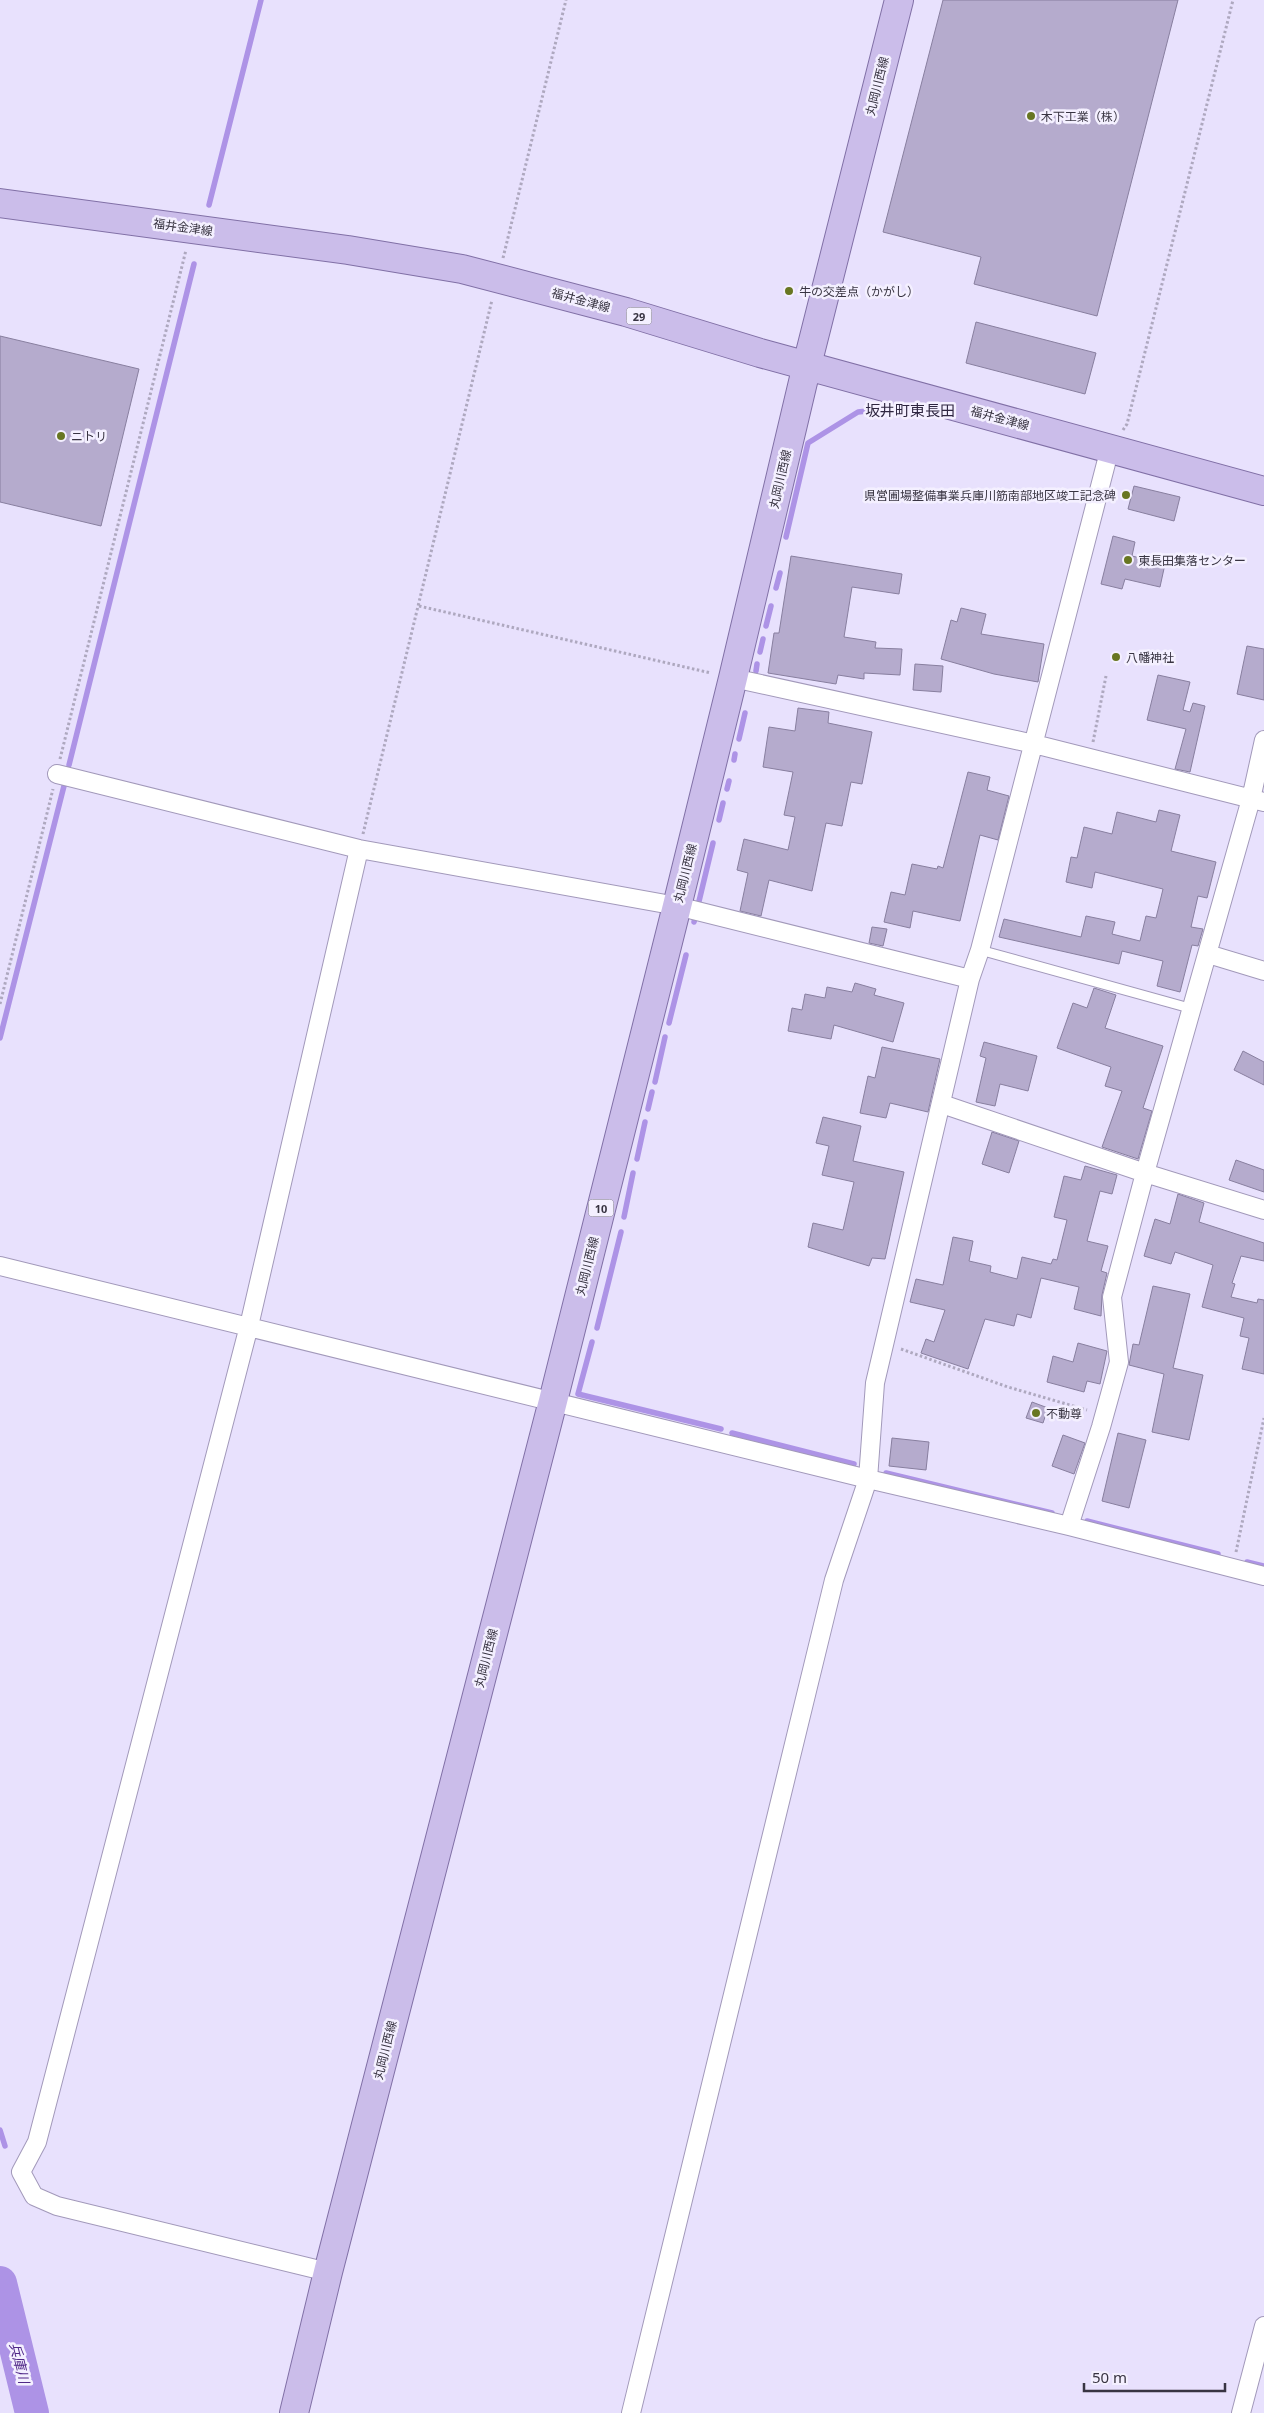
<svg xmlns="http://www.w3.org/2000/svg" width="1264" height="2413" viewBox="0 0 1264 2413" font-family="'Noto Sans','Noto Sans JP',sans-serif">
	<rect width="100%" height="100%" fill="#e8e1fd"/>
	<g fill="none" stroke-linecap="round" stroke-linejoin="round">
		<path stroke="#ad93e6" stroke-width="5.5" d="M209,205L261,0
			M786,537L808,443L858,412L884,409
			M776,588L780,573
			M766,626L771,606
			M760,652L763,639
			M756,671L757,664
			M739,739L745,713
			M734,760L735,754
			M69,765L194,264
			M727,789L729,781
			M719,820L723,803
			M694,922L713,843
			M669,1023L686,955
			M0,1038L65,782
			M655,1082L665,1037
			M648,1109L652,1092
			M637,1159L645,1122
			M624,1217L633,1173
			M597,1328L621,1232
			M592,1342L578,1394L721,1429
			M732,1433L854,1464
			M886,1473L1052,1513
			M1087,1521L1218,1554
			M1247,1562L1264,1566
			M0,2130L5,2146"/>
		<path stroke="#ad93e6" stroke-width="34" d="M0,2283L32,2413"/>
	</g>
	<path fill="#b5abcd" stroke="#887f9f" d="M943,0H1178L1097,316L974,284L981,257L883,232Z
		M976,322L1096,353L1085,394L966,363Z
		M0,336L139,369L101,526L0,502Z
		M1134,486L1180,497L1174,521L1128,509Z
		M1113,536L1135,542L1132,556L1165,564L1160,587L1125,579L1122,589L1101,584Z
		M791,556L902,574L899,594L852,587L844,637L876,642L875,648L902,649L900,675L864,673V679L838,675L836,684L768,673L774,633H779Z
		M961,608L986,614L981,634L1044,644L1038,682L994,674L941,659L951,620L957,622Z
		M1247,646L1264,649V700L1237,694Z
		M915,664L943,666L941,692L913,690Z
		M1158,675L1190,682L1183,710L1190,712L1193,703L1205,706L1190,772L1175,769L1186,729L1147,720Z
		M798,708L829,712L828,723L872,732L862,784L851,782L842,826L826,823L812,891L769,880L761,916L740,911L748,873L737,870L744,839L788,850L795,817L784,815L793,772L763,767L769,727L795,731Z
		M968,772L990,777L987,790L1009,796L998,840L980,835L960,921L913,911L910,928L884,922L891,892L905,895L912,864L937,869L938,866L943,868Z
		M1159,810L1180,815L1171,851L1216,862L1207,898L1198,896L1191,927L1203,929L1198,946L1192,945L1180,992L1157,986L1163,961L1122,951L1119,964L999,937L1004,919L1081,937L1086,916L1115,922L1112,934L1140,941L1146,916L1156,918L1163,889L1095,872L1092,888L1066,882L1071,857L1077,858L1084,827L1112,834L1117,812L1156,822Z
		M872,927L887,929L883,946L869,943Z
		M855,983L876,989L874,995L904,1003L893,1042L834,1025L831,1039L788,1031L792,1008L802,1010L805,994L825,998L827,987L852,992Z
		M1094,988L1116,995L1105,1028L1163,1046L1143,1108L1152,1111L1138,1159L1102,1147L1122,1091L1105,1086L1111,1067L1057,1048L1073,1003L1087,1008Z
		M984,1042L1037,1056L1028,1091L1000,1084L995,1106L976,1102L986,1058L980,1056Z
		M882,1047L940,1059L928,1112L890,1103L886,1118L860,1113L868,1076L875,1078Z
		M1243,1051L1264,1062V1085L1234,1070Z
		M823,1117L861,1126L853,1161L904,1172L885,1259L872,1258L869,1266L808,1247L813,1223L843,1230L854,1182L822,1175L829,1146L816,1143Z
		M992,1132L1019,1141L1009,1173L982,1164Z
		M1236,1160L1264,1170V1192L1229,1180Z
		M1085,1166L1117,1175L1112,1194L1100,1191L1087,1241L1108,1246L1101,1271L1107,1273L1102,1295L1101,1316L1074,1309L1079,1287L1041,1278L1031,1318L1017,1314L1014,1326L985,1319L968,1369L921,1353L926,1339L934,1342L945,1310L910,1302L916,1279L943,1285L953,1237L973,1241L969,1261L991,1266L990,1272L1017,1279L1022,1257L1051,1264L1053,1259L1057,1260L1067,1220L1054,1217L1064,1176L1081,1180Z
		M1178,1194L1204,1203L1199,1222L1264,1243V1261L1241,1256L1232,1283L1235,1284L1231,1297L1257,1303L1258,1299L1264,1300V1374L1242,1369L1249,1338L1240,1336L1244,1318L1202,1307L1213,1265L1175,1252L1171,1264L1144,1256L1155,1219L1170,1224Z
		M1153,1286L1190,1294L1173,1368L1203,1375L1189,1440L1152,1432L1164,1374L1129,1365L1133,1344L1139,1345Z
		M1078,1343L1107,1351L1100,1384L1087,1381L1084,1392L1047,1382L1053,1356L1073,1362Z
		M1032,1402L1048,1408L1043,1423L1026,1418Z
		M1118,1433L1146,1440L1129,1508L1102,1501Z
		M1063,1435L1085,1443L1074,1474L1052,1466Z
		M892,1438L929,1442L926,1470L889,1466Z"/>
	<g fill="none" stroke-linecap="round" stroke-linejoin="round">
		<g stroke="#a299ba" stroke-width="11">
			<path id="lane" d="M980,950L1193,1009"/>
		</g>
		<g stroke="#a299ba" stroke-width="20">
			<path id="street" d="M733,678L1034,744L1264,802
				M57,774L359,849L677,906L970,979
				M1208,954L1264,971
				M942,1104L1145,1173L1264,1210
				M0,1266L868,1479L1069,1526L1264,1576
				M1069,1526L1101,1427L1119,1362L1112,1297L1145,1173L1251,799L1264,740
				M328,2272L57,2206L34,2196L21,2172L37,2142L249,1326L359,849
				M631,2413L834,1580L868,1479L875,1383L970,979L980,950L1110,448
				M1241,2413L1264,2326"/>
		</g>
		<g stroke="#8170a6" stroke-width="30">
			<path id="primary" d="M0,203L348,250L462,269L626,312L760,353L1264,491
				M294,2413L328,2272L553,1401L677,906L733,678L807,365L899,0"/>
		</g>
		<path stroke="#aea8bf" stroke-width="3" stroke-dasharray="2.5 2.5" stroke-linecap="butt" d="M503,258L566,0
			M1123,430L1127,424L1233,0
			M419,606L711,673
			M1093,742L1106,676
			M60,759L186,250
			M363,834L492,300
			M0,1004L53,789
			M901,1349L1008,1387L1087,1410
			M1236,1552L1264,1418"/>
		<use href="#lane" stroke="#fff" stroke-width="9"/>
		<use href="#street" stroke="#fff" stroke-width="18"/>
		<use href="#primary" stroke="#cbbdea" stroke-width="28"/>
	</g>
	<g fill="#687622" stroke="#f4f0ff" stroke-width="2">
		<circle cx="1031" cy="116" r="5"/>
		<circle cx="789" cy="291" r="5"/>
		<circle cx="61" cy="436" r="5"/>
		<circle cx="1126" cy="495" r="5"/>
		<circle cx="1128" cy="560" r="5"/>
		<circle cx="1116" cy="657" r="5"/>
		<circle cx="1036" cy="1413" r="5"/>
	</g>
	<g text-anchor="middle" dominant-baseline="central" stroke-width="5" stroke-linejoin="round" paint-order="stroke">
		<g fill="#f4f0ff" stroke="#706c7b" stroke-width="1">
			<rect x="626.5" y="307.5" width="25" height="17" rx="4"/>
			<rect x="588.5" y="1199.5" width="25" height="17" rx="4"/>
		</g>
		<g font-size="11" font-weight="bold" fill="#383442">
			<text x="639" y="316">29</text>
			<text x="601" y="1208">10</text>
		</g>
		<g font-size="12" fill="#383442" stroke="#f4f0ff">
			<text transform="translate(877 86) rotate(-76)">丸岡川西線</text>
			<text transform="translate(183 227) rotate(8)">福井金津線</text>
			<text transform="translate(581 300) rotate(15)">福井金津線</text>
			<text transform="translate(1000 418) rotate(15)">福井金津線</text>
			<text transform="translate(780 479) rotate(-77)">丸岡川西線</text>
			<text transform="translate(685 873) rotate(-76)">丸岡川西線</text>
			<text transform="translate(587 1266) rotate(-76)">丸岡川西線</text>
			<text transform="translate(486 1658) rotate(-76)">丸岡川西線</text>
			<text transform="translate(385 2050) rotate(-76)">丸岡川西線</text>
		</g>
		<g font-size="12" fill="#383442" stroke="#f4f0ff" text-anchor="start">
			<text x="1041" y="116">木下工業（株）</text>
			<text x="799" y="291">牛の交差点（かがし）</text>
			<text x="71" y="436">ニトリ</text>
			<text x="1116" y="495" text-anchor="end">県営圃場整備事業兵庫川筋南部地区竣工記念碑</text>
			<text x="1138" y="560">東長田集落センター</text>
			<text x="1126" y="657">八幡神社</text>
			<text x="1046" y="1413">不動尊</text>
		</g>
		<g font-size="14" font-style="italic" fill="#4f2787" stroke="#f4f0ff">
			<text transform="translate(20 2363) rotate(76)">兵庫川</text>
		</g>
		<g font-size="15" fill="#2e2640" stroke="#f4f0ff">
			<text x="910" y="410">坂井町東長田</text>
		</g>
	</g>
	<path d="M1084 2383v8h141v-8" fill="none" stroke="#383442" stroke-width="2.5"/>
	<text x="1092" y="2383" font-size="15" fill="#383442" stroke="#f4f0ff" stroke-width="4" paint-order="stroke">50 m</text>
</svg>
